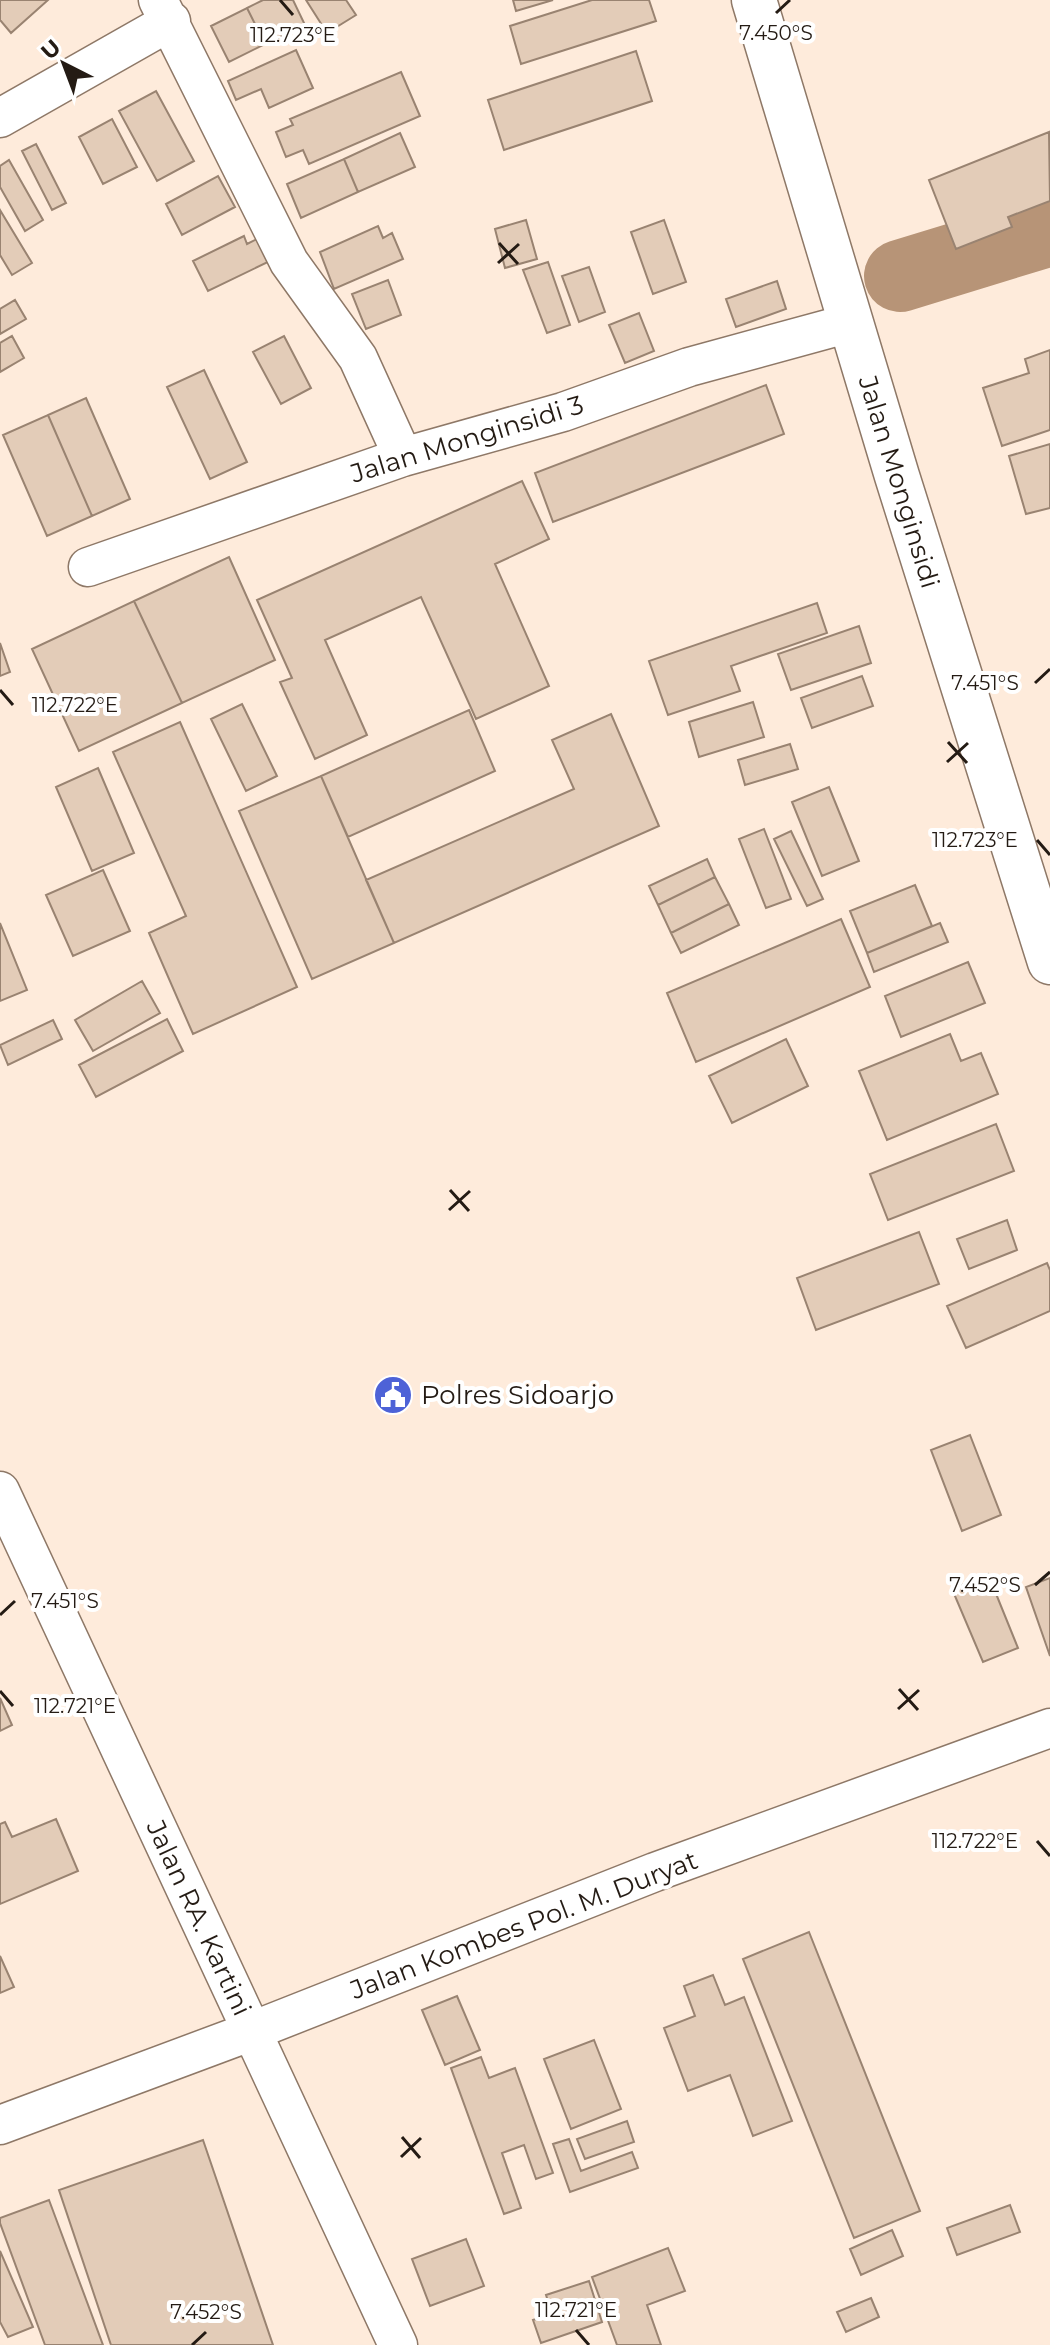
<svg xmlns="http://www.w3.org/2000/svg" width="1050" height="2345" viewBox="0 0 1050 2345" font-family="Montserrat,sans-serif">
	<rect width="100%" height="100%" fill="#feebdb"/>
	<g fill="none" stroke-linecap="round" stroke-linejoin="round">
		<path stroke="#b79477" stroke-width="72" d="M900,276L1050,230"/>
	</g>
	<path fill="#e3ccb8" stroke="#998371" stroke-width="2" d="M0,0H48L11,33L0,20Z
		M263,0H293L305,25L265,44L247,8Z
		M306,0H346L356,15L327,33Z
		M513,0H553L516,11Z
		M592,0H649L656,21L521,64L510,26Z
		M247,8L265,44L229,62L211,26Z
		M296,50L313,88L269,108L261,89L236,100L228,81Z
		M636,51L652,101L504,150L488,100Z
		M401,72L420,116L309,164L303,150L286,157L276,132L293,125L290,119Z
		M156,91L194,161L157,181L119,111Z
		M112,119L137,167L103,184L79,137Z
		M1049,132L1050,201L1008,217L1012,227L956,249L929,180Z
		M400,133L415,167L358,192L344,159Z
		M36,144L66,203L52,210L22,151Z
		M344,159L358,192L301,218L287,184Z
		M9,160L43,220L25,231L0,187V166Z
		M218,176L235,207L182,235L166,204Z
		M0,210L32,263L12,275L0,255Z
		M526,220L537,259L505,268L495,229Z
		M664,220L686,282L653,294L631,232Z
		M378,226L383,238L392,233L403,259L334,289L320,252Z
		M244,236L247,244L261,237L272,260L208,291L193,261Z
		M548,262L570,325L547,333L523,270Z
		M589,267L605,312L579,322L562,276Z
		M388,280L401,315L366,329L352,294Z
		M777,281L786,309L736,327L726,299Z
		M15,300L26,319L0,334V309Z
		M639,313L654,351L625,363L609,325Z
		M12,336L24,358L0,372V343Z
		M284,336L311,388L281,404L253,352Z
		M1050,350V430L1002,446L983,388L1029,373L1025,359Z
		M204,370L247,462L210,479L167,387Z
		M766,385L784,434L553,522L535,473Z
		M86,398L130,499L92,516L48,415Z
		M48,415L92,516L47,536L3,435Z
		M1050,444V508L1026,514L1009,456Z
		M522,481L549,539L495,564L549,686L476,719L421,597L325,640L367,735L315,759L280,682L292,678L257,600Z
		M229,557L275,660L182,703L134,601Z
		M134,601L182,703L79,751L32,649Z
		M817,603L827,633L731,666L740,691L668,715L649,661Z
		M859,626L871,663L791,690L778,654Z
		M0,643L10,672L0,676Z
		M862,676L873,706L812,728L801,698Z
		M753,702L764,737L699,757L689,722Z
		M242,704L277,776L246,791L211,719Z
		M469,710L495,771L348,837L321,776Z
		M611,714L659,826L394,943L366,880L574,789L552,740Z
		M180,722L297,987L193,1034L149,933L186,916L113,752Z
		M790,744L798,769L745,785L738,760Z
		M98,768L134,853L92,871L56,787Z
		M321,776L394,943L312,979L239,811Z
		M829,787L859,861L822,876L792,802Z
		M764,829L791,899L766,908L739,839Z
		M791,831L823,899L807,906L774,839Z
		M707,859L715,877L658,905L649,886Z
		M103,870L130,931L73,956L46,895Z
		M715,877L729,904L671,933L658,905Z
		M915,885L932,926L867,953L850,911Z
		M729,904L739,925L681,953L671,933Z
		M841,919L870,987L696,1062L667,993Z
		M0,923L27,990L0,1001Z
		M940,923L948,942L874,972L867,953Z
		M968,962L985,1003L901,1037L885,996Z
		M142,981L160,1013L93,1051L75,1020Z
		M167,1019L183,1051L96,1097L79,1065Z
		M53,1020L62,1039L8,1065L0,1045Z
		M950,1034L961,1061L981,1053L998,1094L887,1140L859,1071Z
		M786,1039L808,1086L732,1123L709,1076Z
		M996,1124L1014,1171L888,1220L870,1174Z
		M1007,1220L1017,1250L969,1269L957,1239Z
		M919,1232L939,1284L816,1330L797,1278Z
		M1047,1263L1050,1270V1311L966,1348L947,1306Z
		M970,1435L1001,1515L962,1531L931,1450Z
		M988,1574L1018,1648L983,1662L952,1589Z
		M1050,1578V1656L1026,1587Z
		M0,1698L12,1725L0,1731Z
		M56,1819L78,1871L0,1904V1824L5,1822L12,1837Z
		M809,1932L920,2211L854,2238L743,1959Z
		M0,1956L14,1987L0,1993Z
		M713,1975L725,2005L744,1997L792,2121L753,2136L730,2075L688,2091L664,2028L695,2016L684,1986Z
		M457,1996L480,2050L445,2065L422,2010Z
		M594,2040L621,2109L571,2129L544,2059Z
		M481,2057L489,2078L515,2068L553,2173L536,2179L524,2145L502,2153L521,2208L504,2214L451,2068Z
		M627,2121L634,2142L585,2159L577,2139Z
		M569,2139L581,2171L632,2152L638,2168L570,2192L553,2144Z
		M203,2140L273,2345H111L59,2190Z
		M49,2200L103,2345H45L0,2223V2218Z
		M1010,2205L1020,2232L957,2255L947,2228Z
		M892,2230L903,2256L861,2275L850,2249Z
		M466,2239L484,2286L430,2306L412,2259Z
		M668,2248L685,2291L647,2305L661,2345H617L592,2277Z
		M0,2251L33,2327L8,2337L0,2322Z
		M589,2281L602,2322L541,2343L533,2320L552,2314L546,2295Z
		M871,2298L879,2317L846,2332L837,2312Z"/>
	<g fill="none" stroke-linecap="round" stroke-linejoin="round">
		<g stroke="#8e7867" stroke-width="41">
			<path id="street" d="M158,0L289,262L358,358L403,457
				M0,118L171,21
				M88,567L403,457L563,412L689,367L850,323
				M0,1491L398,2345
				M0,2125L252,2031L655,1872L1050,1728"/>
		</g>
		<g stroke="#8e7867" stroke-width="47">
			<path id="secondary" d="M754,0L897,476L1050,962"/>
		</g>
		<use href="#street" stroke="#fff" stroke-width="38"/>
		<use href="#secondary" stroke="#fff" stroke-width="44"/>
	</g>
	<path fill="none" stroke="#241b14" stroke-width="3" d="M280,0L293,15M776,13L790,0M499,243L518,264M498,263L519,244M1035,683L1050,669M0,690L13,705M948,742L967,763M947,762L968,743M1037,840L1050,855M450,1190L469,1211M449,1210L470,1191M1035,1585L1050,1572M0,1615L15,1601M899,1689L918,1710M0,1691L13,1706M898,1709L919,1690M1037,1841L1050,1856M402,2137L420,2158M401,2157L421,2138M576,2330L589,2345M192,2345L206,2332"/>
	<defs>
		<g id="civic-disc" transform="scale(2)"><circle r="9.5" fill="#4d62d7" stroke="#fff"/><path d="M-.6-6.5H3V-4.5H.6V-3L4-1V1h2V6H-6V1h2V-1L-.6-3ZM-1.2 2.5V6h2.4V2.5Z" fill="#fff"/></g>
	</defs>
	<g fill-rule="evenodd">
		<use href="#civic-disc" x="393" y="1395"/>
	</g>
	<g text-anchor="middle" dominant-baseline="central" stroke-width="8" stroke-linejoin="round" paint-order="stroke">
		<g font-size="26" fill="#241b14" stroke="#fff">
			<text transform="translate(467 439) rotate(-17)">Jalan Monginsidi 3</text>
			<text transform="translate(899 482) rotate(73)">Jalan Monginsidi</text>
			<text transform="translate(199 1918) rotate(65)">Jalan RA. Kartini</text>
			<text transform="translate(524 1925) rotate(-21)">Jalan Kombes Pol. M. Duryat</text>
		</g>
		<g font-size="26" fill="#241b14" stroke="#fff" text-anchor="start">
			<text x="421" y="1395">Polres Sidoarjo</text>
		</g>
	</g>
	<g font-size="20" text-anchor="middle" fill="#241b14" stroke="#fff" stroke-width="8" stroke-linejoin="round" paint-order="stroke">
		<text x="776" y="40">7.450°S</text>
		<text x="293" y="42">112.723°E</text>
		<text x="985" y="690">7.451°S</text>
		<text x="75" y="712">112.722°E</text>
		<text x="975" y="847">112.723°E</text>
		<text x="985" y="1592">7.452°S</text>
		<text x="65" y="1608">7.451°S</text>
		<text x="75" y="1713">112.721°E</text>
		<text x="975" y="1848">112.722°E</text>
		<text x="576" y="2317">112.721°E</text>
		<text x="206" y="2319">7.452°S</text>
	</g>
	<g transform="translate(64 64) rotate(318)" stroke="#ffffff" stroke-width="6" paint-order="stroke">
	<path d="M0-6L14 30L0 20L-14 30Z" fill="#241b14"/>
	<text y="-12" font-size="22" font-weight="bold" text-anchor="middle" fill="#241b14">U</text>
	</g>
</svg>
